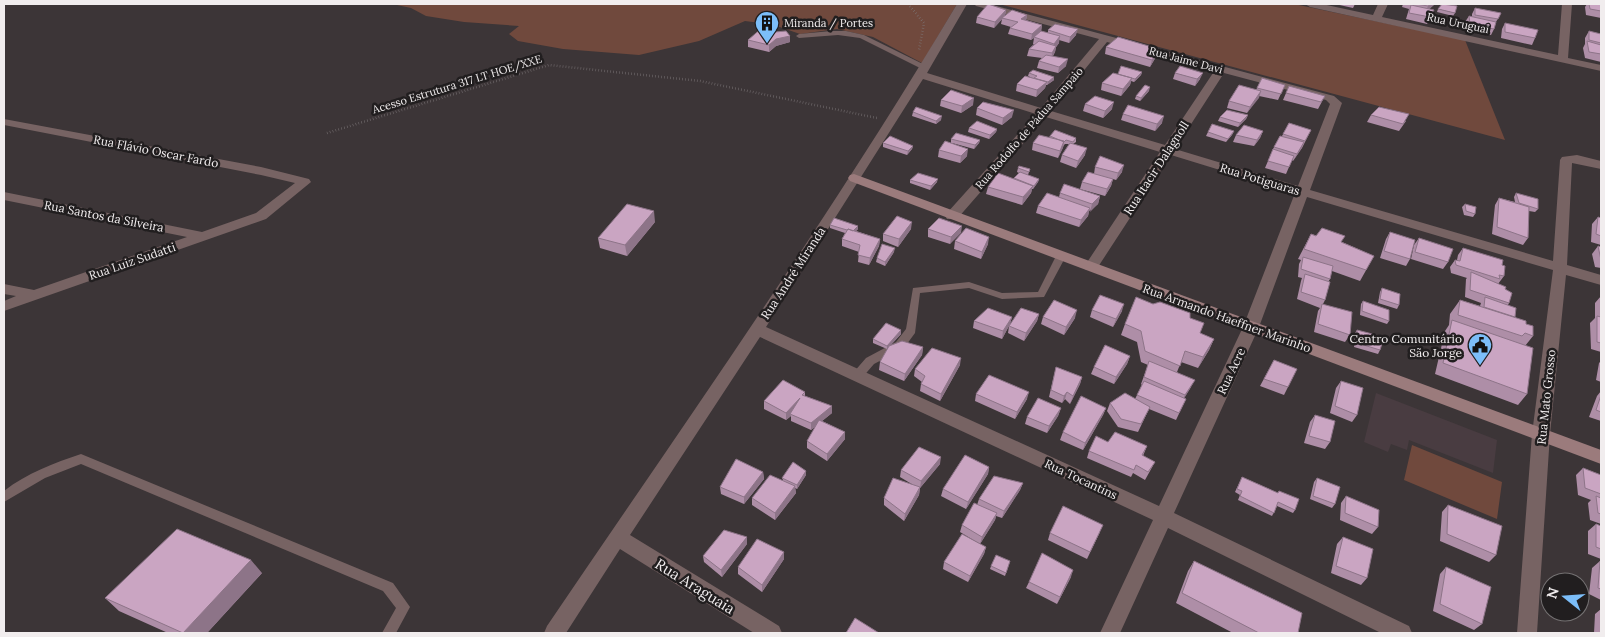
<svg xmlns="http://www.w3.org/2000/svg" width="1605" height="637" viewBox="0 0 1605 637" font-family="Lora,serif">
	<rect width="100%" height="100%" fill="#3c3537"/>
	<path fill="#493c41" d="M1376,393L1497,440L1493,473L1409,440L1407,450L1391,444L1388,452L1364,442Z"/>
	<path fill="#70493d" d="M957,4L922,63L873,37L837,29L800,34L774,25L745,21L699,41L639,55L563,49L518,41L509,34L519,26L464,22L426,16L411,8L397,5Z
		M999,4H1294L1465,40L1505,140Z
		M1412,445L1502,482L1497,519L1404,480Z"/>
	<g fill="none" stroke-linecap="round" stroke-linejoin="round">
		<path stroke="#7e787a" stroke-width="2.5" stroke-dasharray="0.5 2.5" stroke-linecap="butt" d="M908,4L924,23L919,50
			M327,133L549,65L700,81L877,118"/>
		<path fill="#776363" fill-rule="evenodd" d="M831,31H846L864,35L929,67L922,69L860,38L838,35L799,38L796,36L799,34Z
			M1061,253L1066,256L1044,297L1002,299L969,288L920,293L915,333L904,348L874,364L861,379H853L852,376L853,373L866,358L896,342L906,329L913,288L969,282L1002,293L1038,292L1056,256Z
			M81,454L393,583L410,607L396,633H382L396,608L383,591L81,464L45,478L4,502V491C27,473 54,463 81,454Z"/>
		<path fill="#776363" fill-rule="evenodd" d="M957,4H967L927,73L1041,108L1099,39L976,6L974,4H989L1334,96L1342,103L1310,190L1553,261L1560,160L1562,157L1577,155L1601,161V169L1572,163L1567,265L1601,275V285L1566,275L1550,434L1537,633H1517L1532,434L1553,270L1307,197L1259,327L1174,513L1409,626L1412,633H1381L1168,528L1120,633H1100L1153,520L760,337L630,535L779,626L782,633H754L620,549L566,633H544L547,626C686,421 831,216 957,4ZM1107,42L1215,70L1165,145L1051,111ZM1224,73L1326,100L1330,104L1298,186L1175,149ZM923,79L1036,114L947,213L945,216L947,219H957L1046,117L1160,152L1084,267L1086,270H1096L1171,155L1295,193L1243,327L1159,506L766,327Z
			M1305,4H1322L1373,15L1378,4H1388L1382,17L1558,55L1562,4H1572L1568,58L1601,65V71L1310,7Z
			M4,119L261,167L309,179L311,182L266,219L4,311V301L16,296L4,294V284L34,290L187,237L4,200V192L202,232L256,213L295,183L261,175L4,125Z"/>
		<path fill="#9b7b7c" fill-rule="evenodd" d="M854,174L1601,450V464L850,181L848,178L850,175Z"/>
	</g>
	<path fill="#ae8ea7" d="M1335,4H1355L1353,8Z
		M1403,4H1435L1429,9L1434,10L1427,24L1406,19L1409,9L1402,7Z
		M1587,4H1601V18L1586,15L1585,7Z
		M1475,8L1501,13L1496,22L1494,29L1491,35L1466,30L1465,22L1469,16L1472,17V14Z
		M1438,9L1455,13L1453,16L1437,12Z
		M1006,10L1005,16L1027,15L1026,20L1042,25L1041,31L1048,33V30L1076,35L1069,43L1059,40V43L1056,47L1055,52L1053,56L1066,66L1058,73L1037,68L1039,61L1042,58L1027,56L1029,49L1034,44H1033L1034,38L1031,40L1008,34L1010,28L1011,27L1001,24L1002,19L994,28L976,23L977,17Z
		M1505,23L1535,38L1532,45L1501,38L1502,29Z
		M1589,31L1601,34V62L1585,58L1583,48L1585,44V38Z
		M775,32L790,36V42L776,46L769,52L748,47V40Z
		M1106,47L1157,55L1150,67L1105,54Z
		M1142,72L1141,75L1134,82L1131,81L1130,85L1121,96L1101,90L1102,83L1118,74Z
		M1029,73L1054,80L1047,85H1046L1045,88L1036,97L1016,91L1017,84L1034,79L1028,76Z
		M1175,73L1200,79L1195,86L1173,79Z
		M1262,78L1285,85L1278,100L1259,96L1247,113L1227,108L1229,101L1256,90Z
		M1149,91L1140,101L1135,99L1136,96Z
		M1286,93L1325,96L1318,109L1283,100Z
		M941,100L973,105L961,113L940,106Z
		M1085,104L1112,109L1103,118L1083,111Z
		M977,108L1012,117L1002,125L976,115Z
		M913,112L941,120L936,124L912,116Z
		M1123,114L1162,123L1155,131L1121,120Z
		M1248,115L1246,119L1238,127L1218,121L1220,117Z
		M1371,115L1406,121L1399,131L1367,122Z
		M1289,123L1311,130L1302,148L1293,161L1292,160L1286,174L1265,168L1273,149L1280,136H1282Z
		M969,128L997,129L996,132L989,139L968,132Z
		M1234,131L1232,135L1226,142L1206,136L1208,132Z
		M1263,131L1260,138L1254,146L1233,142L1236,135Z
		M1050,136L1076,138V142L1073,144L1085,155L1076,168L1060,162L1062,155L1069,144H1065L1064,145L1058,158L1032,150L1033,143L1049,137Z
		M951,139L980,140L979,143L974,149L952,143L967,156L960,163L938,157L939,150L951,143Z
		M883,143L913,146L912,149L907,155L883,147Z
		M1095,167L1122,172L1116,180L1113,179L1111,186L1105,196L1080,189L1082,182L1094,174Z
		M1018,168L1030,169L1028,175L1039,179L1038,182L1033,189H1032L1031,193L1022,205L986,194L988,187L1013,179L1019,173L1017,172Z
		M910,180L937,182L930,190L910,183Z
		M1060,193L1100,196L1098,204L1089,211L1088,216L1079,227L1036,213L1038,206L1059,197Z
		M1516,193L1538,209L1535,212L1529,211L1528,238L1523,245L1492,234L1495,205L1499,198L1515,202L1514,197Z
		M1465,204L1475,214L1473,217L1464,215L1462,207Z
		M1601,208V245L1591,242L1592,224L1598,217L1601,218Z
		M655,222L627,256L600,248L598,238Z
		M830,225L858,226V229L856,231L880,239L879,246L869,265L858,262L859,252L842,246V239L845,233L830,228Z
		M962,226L950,244L928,237V229Z
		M911,229L898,247L883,241V234Z
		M1390,232L1410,259L1406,266L1380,258L1386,239Z
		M1311,234L1342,242L1374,256L1360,281L1332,271L1330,279L1328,282L1325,300L1323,304L1350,335L1345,342L1314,332L1318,311L1320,308L1297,299L1301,281L1302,278L1298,277L1299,264L1301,260L1298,259Z
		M1419,238L1448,262L1443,269L1411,259L1414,245Z
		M955,241L988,244L981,259L954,249Z
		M1598,246L1601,247V268L1595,267L1592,254Z
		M1463,248L1502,265L1504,276L1498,284L1505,289L1509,303L1508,305L1515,317L1526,324L1533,336L1525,346L1527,394L1518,405L1435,374L1445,331L1449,325L1450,314L1460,300L1480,306L1481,303L1465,297L1466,279L1467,278L1451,273L1450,267L1455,260H1457L1458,255Z
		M894,252L885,266L876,262L877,258Z
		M1382,288L1399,305L1397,309L1378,303L1380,292Z
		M1601,296V352L1591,349L1590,323L1595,318V303Z
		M1363,301L1389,321L1387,324L1360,315L1361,304Z
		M1153,304L1190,318L1200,333L1214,339L1209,350L1198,368L1181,362L1177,372L1191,387L1184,398L1186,399L1176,420L1149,409L1138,432L1118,427L1107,411L1110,403L1135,399L1142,385L1141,384L1148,365L1141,362L1137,342L1121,335L1125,324Z
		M1092,310L1122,311L1113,327L1090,317Z
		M1039,314L1037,321L1024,341L1008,333L1009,326Z
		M1012,317L1010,324L1002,339L973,328L974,321Z
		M1043,317L1075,318L1064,335L1041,324Z
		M901,330V334L890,346L923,347L922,355L904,381L879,370L880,362L888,348L887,349L873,343V339Z
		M1357,330L1380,350L1378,354L1354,347L1355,333Z
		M1130,356L1127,364L1114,384L1091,374L1094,367Z
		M1274,360L1288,387L1284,395L1260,386Z
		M1601,361V382L1596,380L1599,363Z
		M960,365L940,401L920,391L921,384L922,382L914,376L915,369Z
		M1056,367L1082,377L1080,384L1070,404L1065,399L1062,403L1049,397Z
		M1341,381L1357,415L1352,422L1330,413L1336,388Z
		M1601,391V421L1589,417L1597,396Z
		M805,392V396L832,406V413L822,421L845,432V439L827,461L807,448V441L816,426L811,430L791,421V416L786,420L764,409V401Z
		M976,394L1027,399L1015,419L975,401Z
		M1061,408L1058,416L1047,433L1025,424L1027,417Z
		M1106,408L1103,415L1083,450L1060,440L1063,432Z
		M1315,415L1330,442L1325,449L1304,443L1310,422Z
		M1108,442L1147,446L1143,456L1155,462L1145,480L1133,473L1131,477L1087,458L1089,451Z
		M940,464L920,488L919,495L904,521L884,505V498L915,486L900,477L901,470Z
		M989,467L988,474L966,509L941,496L943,489Z
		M1583,468L1601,475V524L1590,520L1588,503L1591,500L1578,495L1576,475Z
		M763,472L764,479L744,504L721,494L720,487Z
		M806,475L797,489L795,488L796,493L775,520L752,505V498L783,480L782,478Z
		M1242,477L1278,493L1279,491L1295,510L1293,513L1277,506L1272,516L1238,500L1240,495L1235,492Z
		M1317,478L1335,504L1332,508L1310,499L1314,482Z
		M1023,483L1020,490L1002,518L996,516L995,520L980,544L960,532L962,525L977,505L979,499Z
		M1346,496L1378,527L1372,534L1340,520L1341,503Z
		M1448,505L1496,555L1489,562L1440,541L1442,512Z
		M1596,524L1601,526V559L1588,554V531Z
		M1100,532L1087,559L1048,540L1050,533Z
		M1343,537L1367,578L1361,585L1331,573L1337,544Z
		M747,544L722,577L704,562L703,556Z
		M986,547L984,554L968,582L943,569L944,562Z
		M784,552V559L762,592L738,574V567Z
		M1010,561L1005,576L990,569L991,566Z
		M1194,561L1298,633H1233L1176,603L1188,571Z
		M1600,561H1601V600L1589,594L1592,568Z
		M1446,567L1482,624L1474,630L1433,611L1440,574Z
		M262,573L207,633H168L119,611L105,598Z
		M1071,577L1057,604L1026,588L1029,582Z
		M1601,609V633H1594L1595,614Z"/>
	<path fill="#8d7488" d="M1431,4H1435L1425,13L1428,6Z
		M1006,10L1005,16L994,28L995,22Z
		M1027,15L1026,21L1021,19Z
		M1042,25L1041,32L1031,40L1032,34Z
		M1078,29L1076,35L1069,43L1070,37Z
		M790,36V42L776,46L769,52V45L776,39Z
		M1060,36L1059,43L1056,47L1055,52L1051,59L1054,44Z
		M1159,49L1157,55L1150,67L1152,60Z
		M1068,59L1066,66L1058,73L1059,67Z
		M1142,72L1141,75L1134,82L1135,79Z
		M1203,73L1200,79L1195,86L1197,79Z
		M1054,77V80L1047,85L1048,82Z
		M1132,78L1130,85L1121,96L1123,89Z
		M1047,82L1045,88L1036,97L1037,90Z
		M1150,87L1149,91L1140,101L1141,98Z
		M1261,91L1259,98L1247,113L1250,107Z
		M974,98L973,105L961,113L962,106Z
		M1114,102L1112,109L1103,118L1105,111Z
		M1014,110L1012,117L1002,125L1003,118Z
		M1248,115L1246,119L1238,127L1240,123Z
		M942,116L941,120L936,124V121Z
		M1164,116L1162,123L1155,131L1157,124Z
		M997,129L996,132L989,139L990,135Z
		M1263,131L1260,138L1254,146L1257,140Z
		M980,140L979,143L974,149L975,145Z
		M1064,141L1063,148L1058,158L1060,151Z
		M1304,142L1301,149L1293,161L1297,154Z
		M913,146L912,149L907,155L908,151Z
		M1087,148L1085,155L1076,168L1078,161Z
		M968,149L967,156L960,163L961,156Z
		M1124,165L1122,172L1116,180L1118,173Z
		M938,179L937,182L930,190L931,186Z
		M1039,179L1038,182L1033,189L1034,186Z
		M1113,179L1111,186L1105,196L1107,189Z
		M1033,186L1031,193L1022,205L1023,197Z
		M1100,196L1098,204L1090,212L1092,204Z
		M1090,208L1088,216L1079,227L1081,220Z
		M654,211L655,222L627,256L625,245Z
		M912,222L911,229L898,247L899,239Z
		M858,226V229L852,235V232Z
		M962,226L961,233L950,244L951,237Z
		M989,237L988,244L981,259L982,252Z
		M880,239L879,246L869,265L870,258Z
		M895,248L894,252L885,266V262Z
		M1124,304L1122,311L1113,327L1116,319Z
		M1077,310L1075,318L1064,335L1066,327Z
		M1039,314L1037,321L1024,341L1026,333Z
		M1012,317L1010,324L1002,339L1003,331Z
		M901,330V334L887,349V346Z
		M1214,339L1209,350L1198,368L1203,357Z
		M923,347L922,355L904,381L905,374Z
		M1130,356L1127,364L1114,384L1116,377Z
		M961,358L960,365L940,401L941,394Z
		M1082,377L1080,384L1070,404L1073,396Z
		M1195,380L1191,387L1182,402L1185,395Z
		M1029,392L1027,399L1015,419L1017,412Z
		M1067,392L1065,399L1062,403L1064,396Z
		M800,398L790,414L791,416L786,420V413Z
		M832,406V413L811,430V423Z
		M1061,408L1058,416L1047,433L1049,426Z
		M1106,408L1103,415L1083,450L1085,443Z
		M845,432V439L827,461V454Z
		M941,457L940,464L920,488L919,495L904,521L905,514L920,488L921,481Z
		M989,467L988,474L966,509L968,502Z
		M806,471V475L797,489V485Z
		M763,472L764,479L744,504V497Z
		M1023,483L1020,490L1002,518L1004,511Z
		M795,486L796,493L775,520V513Z
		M997,513L995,520L980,544L982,537Z
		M747,537V544L722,577L721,570Z
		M986,547L984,554L968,582L970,576Z
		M784,552V559L762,592V585Z
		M251,560L262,573L207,633H183Z
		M1073,570L1071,577L1057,604L1060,597Z"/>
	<path fill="#caa5c2" stroke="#8d7488" d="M988,4L1006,10L995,22L977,17Z
		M1416,4H1431L1428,6Z
		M1442,4L1457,6L1455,13L1438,9Z
		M1589,4H1601V11L1590,9Z
		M1411,5L1434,10L1430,17L1409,13Z
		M1475,8L1501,13L1498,19L1475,15Z
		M1012,10L1027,15L1021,19L1042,25L1032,34L1010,28L1018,22L1002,18Z
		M1469,16L1496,22L1494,29L1470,24Z
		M1505,23L1538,30L1535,38L1505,32Z
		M1055,24L1078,29L1070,37L1048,30Z
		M763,27L774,30L775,32L786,31L790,36L776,39L769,45L748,40Z
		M1041,31L1060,36L1054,44L1034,37Z
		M1589,31L1601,34V43L1589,40Z
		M1118,37L1159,49L1152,60L1106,47Z
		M1039,41L1056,46L1052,53L1029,49Z
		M1587,41L1601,45V54L1589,52Z
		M1046,55L1068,59L1059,67L1039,61Z
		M1121,66L1142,72L1135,79L1118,74Z
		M1180,66L1203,73L1197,79L1175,73Z
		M1033,70L1054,77L1048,82L1034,78L1037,76L1029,73Z
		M1113,73L1132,78L1123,89L1102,83Z
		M1025,76L1047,82L1037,90L1017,84Z
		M1262,78L1285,85L1281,94L1257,88Z
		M1145,85L1150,87L1141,98L1136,96Z
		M1239,85L1261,91L1250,107L1229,101Z
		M1289,86L1325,96L1321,102L1286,93Z
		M951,90L974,98L962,106L941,100Z
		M1095,96L1114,102L1105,111L1085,104Z
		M983,102L1014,110L1003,118L977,108Z
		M1128,105L1164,116L1157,124L1123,114Z
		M916,107L942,116L936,121L913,112Z
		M1379,107L1409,114L1403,124L1371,115Z
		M1227,110L1248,115L1240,123L1220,117Z
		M977,121L997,129L990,135L969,128Z
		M1289,123L1311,130L1305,141L1283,134Z
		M1212,124L1234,131L1228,139L1208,132Z
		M1244,125L1263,131L1257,140L1236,135Z
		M1055,130L1076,138L1073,142L1066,140L1064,142L1050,136Z
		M956,133L980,140L975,145L951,139Z
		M1039,135L1064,141L1060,151L1033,143Z
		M890,136L913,146L908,151L883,143Z
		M1280,136L1304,142L1297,154L1274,147Z
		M945,141L968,149L961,156L939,150Z
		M1070,143L1087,148L1078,161L1062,155Z
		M1273,149L1294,156L1289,167L1268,161Z
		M1100,156L1124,165L1118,173L1095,167Z
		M1019,166L1030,169L1029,172L1018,168Z
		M1020,172L1039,179L1034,186L1014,178Z
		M1088,172L1113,179L1107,189L1082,182Z
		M918,173L938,179L931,186L910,180Z
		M998,173L1033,186L1023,197L988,187Z
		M1064,184L1100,196L1092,204L1060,193Z
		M1047,193L1090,208L1081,220L1038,206Z
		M1516,193L1538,199V209L1519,203Z
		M1499,198L1529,207L1528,238L1497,227Z
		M627,204L654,211L625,245L598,238Z
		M1465,204L1476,207L1475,214L1466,211Z
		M897,216L912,222L899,239L883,234Z
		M1598,217L1601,218V236L1596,234Z
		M834,218L858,226L853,231L848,229L847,230L830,225Z
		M939,218L962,226L951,237L928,229Z
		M966,228L989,237L982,252L955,241Z
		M1322,228L1345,236L1341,242L1374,256L1366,270L1304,249L1311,234L1316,236Z
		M848,229L880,239L870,258L858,255L860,245L842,239Z
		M1390,232L1415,240L1410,259L1384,251Z
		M1419,238L1453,249L1448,262L1415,252Z
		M882,244L895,248L885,262L877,258Z
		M1598,246L1601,247V260Z
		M1463,248L1503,260L1502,265L1505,266L1504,276L1499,275L1500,279L1456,265L1455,260L1460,261Z
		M1303,257L1333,266L1330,279L1301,269Z
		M1471,272L1506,287L1505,289L1512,293L1509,303L1470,290Z
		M1305,274L1330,282L1325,300L1301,292Z
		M1382,288L1400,294L1399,305L1380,299Z
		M1100,295L1124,304L1116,319L1092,310Z
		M1136,297L1153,304L1160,302L1190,313V318L1204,323L1200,333L1214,339L1203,357L1185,351L1180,366L1145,351L1141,331L1125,324Z
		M1485,297L1516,308L1515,317L1484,307Z
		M1054,300L1077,310L1066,327L1043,317Z
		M1460,300L1526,321V324L1533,326V336L1525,333L1522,336L1458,315Z
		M1363,301L1389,310V321L1362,311Z
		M1322,304L1352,312L1350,335L1318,324Z
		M988,308L1012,317L1003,331L974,321Z
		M1021,308L1039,314L1026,333L1009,326Z
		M1597,316L1601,317V343L1597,342Z
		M1452,320L1533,348L1527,394L1443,363Z
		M886,323L901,330L887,346L873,339Z
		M1357,330L1384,337L1380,350L1357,343Z
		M902,341L923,347L905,374L880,362L889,346Z
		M1105,345L1130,356L1116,377L1094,367Z
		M932,348L961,358L941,394L921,384L925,376L915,369Z
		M1274,360L1297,369L1288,387L1264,379Z
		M1149,361L1195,380L1185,395L1144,377Z
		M1056,367L1082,377L1073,396L1067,392L1064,396L1051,390Z
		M989,375L1029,392L1017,412L976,394Z
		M783,380L805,392L802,395L832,406L811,423L790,414L800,398L786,413L764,401Z
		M1144,381L1186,399L1179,413L1137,395Z
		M1341,381L1363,388L1357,415L1335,406Z
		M1125,393L1150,407L1141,424L1121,419L1110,403Z
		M1601,395V412L1596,410Z
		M1081,396L1106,408L1085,443L1063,432Z
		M1038,398L1061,408L1049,426L1027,417Z
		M1315,415L1335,421L1330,442L1309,436Z
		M819,420L845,432L827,454L807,441Z
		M1115,432L1147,446L1142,455L1155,462L1148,472L1136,465L1134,470L1089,451L1096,436L1108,442Z
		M919,447L941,457L921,481L901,470Z
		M965,455L989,467L968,502L943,489Z
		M736,459L763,472L744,497L720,487Z
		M793,462L806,471L797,485L782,478Z
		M1583,468L1601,475V494L1585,488Z
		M770,475L795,486L775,513L752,498Z
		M994,476L1023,483L1004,511L979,499Z
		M1242,477L1278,493L1279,491L1299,499L1295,510L1278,502L1274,513L1240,496L1242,491L1237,489Z
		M893,478L920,487L905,514L884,498Z
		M1317,478L1340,487L1335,504L1313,496Z
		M1346,496L1379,510L1378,527L1345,513Z
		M1596,496L1601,498V514L1598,513Z
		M974,503L997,513L982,537L962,525Z
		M1448,505L1502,526L1496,555L1447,534Z
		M1063,506L1103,525L1090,552L1050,533Z
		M1596,524L1601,526V549L1596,547Z
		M177,529L251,560L183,633L105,598Z
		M724,530L747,537L721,570L703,556Z
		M962,534L986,547L970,576L944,562Z
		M1343,537L1373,549L1367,578L1336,566Z
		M757,539L784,552L762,585L738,567Z
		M1042,553L1073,570L1060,597L1029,582Z
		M996,555L1010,561L1006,573L991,566Z
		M1194,561L1302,613L1298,633H1259L1182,593Z
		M1600,561H1601V589L1598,588Z
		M1446,567L1491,587L1482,624L1440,604Z
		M855,618L879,633H846Z"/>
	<defs>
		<g id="building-pin" transform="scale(1.25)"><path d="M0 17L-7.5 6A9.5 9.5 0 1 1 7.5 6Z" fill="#7cbef9" stroke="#211e1f"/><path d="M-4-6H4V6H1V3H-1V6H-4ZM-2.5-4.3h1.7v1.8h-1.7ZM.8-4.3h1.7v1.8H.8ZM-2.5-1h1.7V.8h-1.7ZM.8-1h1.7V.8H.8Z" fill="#111"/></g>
		<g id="civic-pin" transform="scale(1.25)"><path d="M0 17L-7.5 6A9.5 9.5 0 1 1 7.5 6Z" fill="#7cbef9" stroke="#211e1f"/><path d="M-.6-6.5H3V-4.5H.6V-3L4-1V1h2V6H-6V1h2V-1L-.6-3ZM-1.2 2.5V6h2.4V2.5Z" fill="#111"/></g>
	</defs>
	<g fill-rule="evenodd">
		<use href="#building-pin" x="767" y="23"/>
		<use href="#civic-pin" x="1480" y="345"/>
	</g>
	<g text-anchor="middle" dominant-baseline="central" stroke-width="5" stroke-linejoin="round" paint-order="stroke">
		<g font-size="11" fill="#f1edee" stroke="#211e1f" text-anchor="start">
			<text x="784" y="23">Miranda / Portes</text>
		</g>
		<g font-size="11" fill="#f1edee" stroke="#211e1f">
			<text transform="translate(1458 23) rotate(12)">Rua Uruguai</text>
			<text transform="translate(1186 60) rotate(15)">Rua Jaime Davi</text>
			<text transform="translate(457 84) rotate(-17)">Acesso Estrutura 317 LT HOE/XXE</text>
			<text transform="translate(1029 128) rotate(-49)">Rua Rodolfo de Pádua Sampaio</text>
		</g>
		<g font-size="12" fill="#f1edee" stroke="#211e1f">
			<text transform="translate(156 151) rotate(11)">Rua Flávio Oscar Fardo</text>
			<text transform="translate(1156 168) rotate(-57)">Rua Itacir Dalagnoll</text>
			<text transform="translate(1260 179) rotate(17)">Rua Potiguaras</text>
			<text transform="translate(104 216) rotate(11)">Rua Santos da Silveira</text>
			<text transform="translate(132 261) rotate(-19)">Rua Luiz Sudatti</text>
			<text transform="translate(793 273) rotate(-57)">Rua André Miranda</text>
			<text transform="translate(1227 318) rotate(20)">Rua Armando Haeffner Marinho</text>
			<text transform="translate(1231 371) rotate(-65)">Rua Acre</text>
			<text transform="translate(1546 397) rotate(-84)">Rua Mato Grosso</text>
			<text transform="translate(1081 479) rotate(25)">Rua Tocantins</text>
		</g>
		<g font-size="12" fill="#f1edee" stroke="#211e1f" text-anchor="end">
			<text x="1462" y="338">Centro Comunitário<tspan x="1462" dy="14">São Jorge</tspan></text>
		</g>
		<g font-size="15" fill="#f1edee" stroke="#211e1f">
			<text transform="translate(695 586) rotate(32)">Rua Araguaia</text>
		</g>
	</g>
	<rect width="1605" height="637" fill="none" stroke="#f1edee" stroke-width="10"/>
	<g transform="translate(1565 597) rotate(287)"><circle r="24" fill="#211e1f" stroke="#747172"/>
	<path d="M0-4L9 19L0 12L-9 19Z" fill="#7cbef9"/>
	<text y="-8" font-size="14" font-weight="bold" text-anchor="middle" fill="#f1edee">N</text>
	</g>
</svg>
